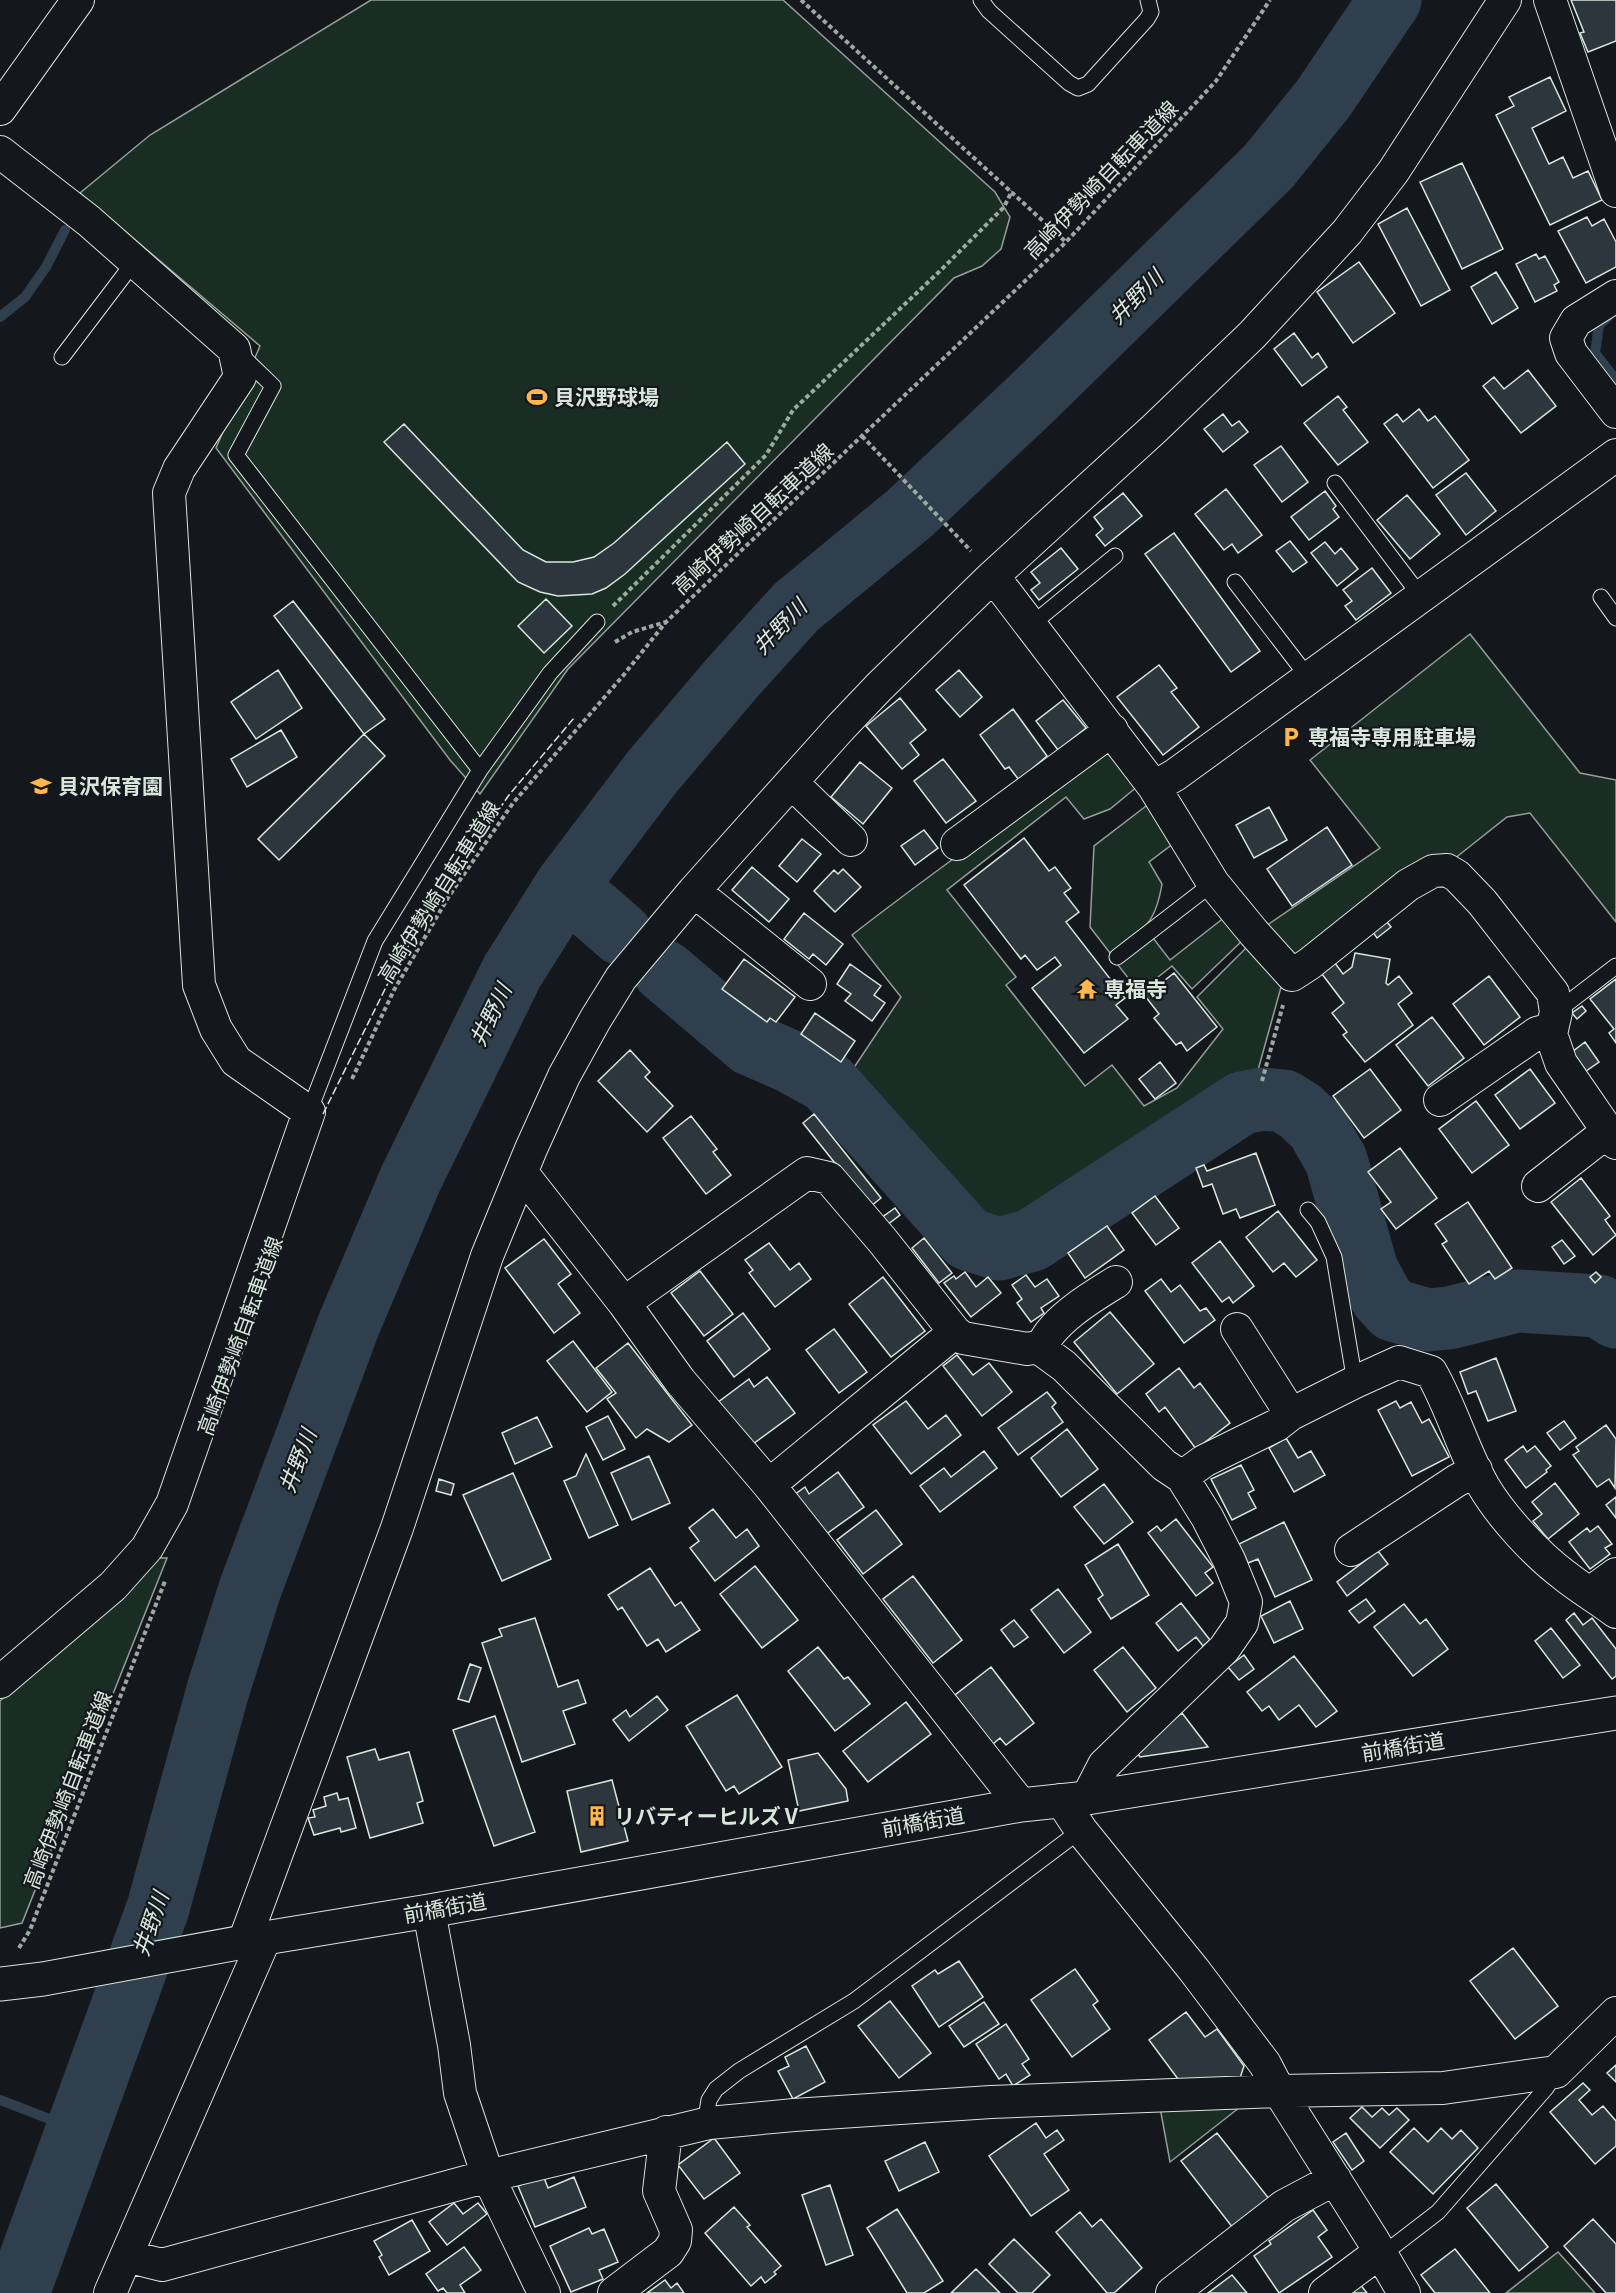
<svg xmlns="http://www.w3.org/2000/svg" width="1616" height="2293" viewBox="0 0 1616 2293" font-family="Figtree,'Noto Sans JP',sans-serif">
	<rect width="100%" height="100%" fill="#14181c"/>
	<path fill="#1a2d24" stroke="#939e99" stroke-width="1.5" d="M371,0H783L995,192L1010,217L1001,249L982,266L954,278L568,669L480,794L450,760L216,448L260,346L80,193L150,135Z
		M1470,634L1580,773L1616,780V922L1530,813L1507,817L1449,863L1299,962L1263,928L1380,848L1310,760Z
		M1106,745L1138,786L1110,809L1084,819L1066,797L947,890L1016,977L1006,985L1085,1086L1112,1065L1144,1106L1177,1088L1223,1029L1197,997L1249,945L1283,980L1255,1081L1224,1094L1020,1226C989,1225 983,1225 960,1203L847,1078L901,997L852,935C935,870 1023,810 1106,745Z
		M1150,803L1174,843L1149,862L1162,884C1155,926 1143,930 1110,953L1090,927L1094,846Z
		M1225,917L1244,939L1192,989L1172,966L1139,992L1118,965L1153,938L1170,960Z
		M156,1558H167L22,1923L0,1928V1701Z
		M1249,2100L1170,2162L1159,2102Z
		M1558,2252L1595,2293H1506Z"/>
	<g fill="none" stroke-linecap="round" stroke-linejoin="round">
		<path stroke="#2f3f4d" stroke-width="10" d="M0,317L25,297L46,267L65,230
			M1608,317L1599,325L1595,353L1616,380
			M0,2100L78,2130"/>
		<path stroke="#2f3f4d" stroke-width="63" d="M566,886L621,934
			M664,971L750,1044L789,1061L827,1082L968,1239L999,1249L1032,1240L1242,1103L1263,1099L1284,1101L1300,1111L1317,1127L1336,1160L1367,1270L1382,1298L1393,1310L1428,1320L1449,1318L1517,1301L1599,1306L1616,1317
			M18,2293L158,1908L218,1690L250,1589L349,1324L411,1178L512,972L566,886L653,771L732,678L796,607L910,513L1029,401L1269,166L1323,99L1390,0"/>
	</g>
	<path fill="#2c363c" stroke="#d8e6dc" stroke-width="1.5" d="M1571,0H1616V41L1588,52L1580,33L1584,32Z
		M1550,77L1566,111L1532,128L1549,164L1563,157L1573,178L1588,171L1602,200L1550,225L1496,115L1514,106L1509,97Z
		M1462,163L1503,249L1462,269L1420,182Z
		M1407,208L1450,290L1421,306L1378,224Z
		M1587,217L1592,226L1604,219L1616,242V267L1586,283L1558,231Z
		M1536,254L1539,259L1545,256L1559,282L1554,285L1557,291L1535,302L1516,264Z
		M1359,262L1395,313L1353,343L1317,292Z
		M1496,272L1518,308L1492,324L1471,287Z
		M1294,333L1312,358L1318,353L1327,367L1302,386L1274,349Z
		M1528,370L1556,406L1521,433L1483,386L1494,377L1504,389Z
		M1338,396L1347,407L1343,410L1368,442L1338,465L1304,423Z
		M1419,409L1428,421L1435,416L1469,460L1433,488L1384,424L1397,414L1403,422Z
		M1223,414L1232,426L1239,421L1248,432L1223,452L1204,429Z
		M404,424L523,550L546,562H573L594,557L614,543L727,442L745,464L625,574L606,588L592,594L558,596L540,592L518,582L384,442Z
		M1281,446L1308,482L1282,502L1254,465Z
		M1466,473L1496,511L1466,535L1436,495Z
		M1226,489L1262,535L1238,553L1232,544L1224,550L1195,514Z
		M1325,491L1336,506L1333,509L1339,517L1309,540L1291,517Z
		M1123,493L1142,516L1105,546L1096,535L1103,529L1094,517Z
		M1407,495L1440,534L1410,559L1377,520Z
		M1174,533L1260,651L1231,672L1145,554Z
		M1290,541L1307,562L1293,572L1276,551Z
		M1325,542L1335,554L1341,548L1358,569L1337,586L1311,553Z
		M1061,548L1078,569L1039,600L1031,590L1040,583L1031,572Z
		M1372,568L1391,593L1356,620L1345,606L1352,601L1343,590Z
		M546,599L572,626L544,653L518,626Z
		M293,601L385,719L364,734L274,616Z
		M1159,665L1177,688L1171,692L1199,727L1163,755L1117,697Z
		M278,670L302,708L256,739L231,702Z
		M959,670L982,697L960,717L936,690Z
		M900,698L926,730L910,743L919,755L902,769L866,726Z
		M1063,700L1086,728L1058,750L1036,721Z
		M1013,709L1047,756L1019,780L1009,767L1005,769L980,735Z
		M281,730L297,757L247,787L231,759Z
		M364,734L385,756L279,860L258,839Z
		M943,759L976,801L946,823L914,781Z
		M860,762L892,788L863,824L831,797Z
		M1269,807L1287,840L1254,858L1236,825Z
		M1327,827L1352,865L1292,906L1267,869Z
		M924,830L938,848L915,865L901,846Z
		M1024,838L1049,871L1055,867L1071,888L1064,893L1079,912L1066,922L1125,998L1116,1005L1128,1019L1084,1053L1032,988L1061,965L1055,957L1037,970L1025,955L1021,959L964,885Z
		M802,839L821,854L797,882L779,866Z
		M752,867L789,899L769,922L732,890Z
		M843,869L861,887L835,912L814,891L834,870L838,874Z
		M804,913L843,944L826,965L813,954L809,959L784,939Z
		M1383,917L1391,927L1377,938L1370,928Z
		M1355,953L1390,959L1386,983L1388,985L1399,976L1412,993L1398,1004L1413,1025L1365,1062L1343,1035L1347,1032L1332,1013L1344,1003L1322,974L1335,963L1343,974L1352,967Z
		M744,959L795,997L776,1022L770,1018L767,1022L722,989Z
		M850,964L881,986L874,995L885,1003L872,1021L845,1001L851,994L837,984Z
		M1174,973L1217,1027L1187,1051L1181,1042L1176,1045L1154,1018L1159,1014L1145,996Z
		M1489,976L1520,1017L1484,1045L1453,1004Z
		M1616,979V1043L1609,1033L1614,1029L1590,999Z
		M1582,1006L1586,1011L1577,1019L1572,1013Z
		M815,1013L855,1041L841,1062L801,1034Z
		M1432,1017L1464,1058L1428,1086L1396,1045Z
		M1585,1042L1599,1062L1586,1071L1572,1052Z
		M630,1050L650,1072L645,1077L673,1106L647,1132L598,1081Z
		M1160,1062L1176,1083L1155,1099L1139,1079Z
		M1370,1069L1401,1110L1364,1138L1333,1096Z
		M1530,1069L1555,1103L1520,1129L1495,1095Z
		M1476,1101L1509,1145L1472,1173L1439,1129Z
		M814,1114L881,1198L870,1207L803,1123Z
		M691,1116L717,1149L713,1152L731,1175L706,1194L663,1138Z
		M1400,1148L1437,1198L1396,1229L1381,1209L1391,1202L1368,1172Z
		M1256,1153L1275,1205L1240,1218L1236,1209L1223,1214L1212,1184L1203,1187L1196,1168L1204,1165L1207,1171Z
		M1581,1178L1610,1216L1605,1220L1616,1235L1593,1255L1551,1202Z
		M1155,1196L1179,1228L1156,1245L1132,1213Z
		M1468,1202L1512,1268L1495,1279L1489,1271L1469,1284L1442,1244L1447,1241L1435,1224Z
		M895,1208L900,1215L887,1225L881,1218Z
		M1278,1211L1317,1260L1296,1277L1284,1263L1273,1272L1246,1237Z
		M1107,1226L1124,1250L1085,1278L1068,1253Z
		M924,1238L952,1273L939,1283L912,1248Z
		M544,1239L571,1274L558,1284L580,1313L554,1333L505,1268Z
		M1562,1240L1575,1256L1564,1264L1552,1247Z
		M1220,1241L1254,1286L1233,1303L1229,1297L1222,1302L1192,1263Z
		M769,1243L790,1270L799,1263L811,1279L775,1307L749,1273L753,1270L745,1260Z
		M700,1271L733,1314L704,1336L671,1293Z
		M965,1272L976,1287L988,1277L1001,1293L971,1317L944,1283L954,1276L956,1279Z
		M1596,1272L1601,1277L1595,1283L1590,1277Z
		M1026,1275L1035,1287L1047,1279L1059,1296L1041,1308L1044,1313L1031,1322L1017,1303L1022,1299L1012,1285Z
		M883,1277L925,1331L891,1357L849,1304Z
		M1161,1279L1171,1292L1180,1285L1200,1311L1206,1308L1215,1320L1184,1343L1145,1291Z
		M1110,1312L1154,1364L1117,1394L1074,1342Z
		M743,1313L770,1349L734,1377L707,1341Z
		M834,1329L867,1372L839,1393L806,1350Z
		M573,1341L612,1392L587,1412L547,1361Z
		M628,1343L692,1425L669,1442L647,1429L636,1438L607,1399L616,1393L596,1368Z
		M957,1355L973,1375L989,1363L1012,1392L982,1416L943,1366Z
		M1496,1358L1516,1411L1488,1421L1476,1391L1468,1394L1460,1372Z
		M1179,1368L1194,1388L1200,1383L1230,1423L1196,1449L1165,1407L1159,1412L1146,1394Z
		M767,1377L795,1413L753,1444L740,1427L737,1429L717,1403L749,1379L754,1387Z
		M1047,1392L1056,1403L1052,1407L1063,1422L1018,1455L998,1428Z
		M906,1401L928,1429L946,1415L961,1435L911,1474L873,1425Z
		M1396,1401L1400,1408L1411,1402L1422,1423L1429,1419L1449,1457L1412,1476L1378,1410Z
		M608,1416L625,1449L603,1460L586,1427Z
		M537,1417L552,1447L515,1464L502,1433Z
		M1564,1421L1576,1438L1560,1450L1547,1433Z
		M1606,1425L1616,1439L1615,1488L1609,1479L1597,1487L1573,1455L1579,1451L1576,1447Z
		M1067,1429L1098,1469L1061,1497L1031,1458Z
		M1286,1438L1298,1458L1311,1451L1325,1475L1294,1492L1269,1448Z
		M1523,1446L1527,1452L1535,1446L1551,1466L1546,1470L1547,1472L1526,1488L1505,1460Z
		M984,1451L997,1468L940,1512L920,1486L944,1468L951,1477Z
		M586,1454L618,1525L589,1538L564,1481L576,1476Z
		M649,1456L670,1503L632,1520L611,1473Z
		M1241,1465L1254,1490L1248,1493L1256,1508L1232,1520L1211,1479Z
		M838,1472L864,1507L825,1535L794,1495L805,1487L809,1494Z
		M513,1473L551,1559L502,1581L463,1495Z
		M439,1479L454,1484L451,1495L436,1491Z
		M1555,1483L1579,1514L1548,1539L1533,1521L1542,1514L1532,1502Z
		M1104,1484L1133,1522L1104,1544L1074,1507Z
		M1616,1497V1518L1606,1505Z
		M713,1509L736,1538L747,1529L759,1546L715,1581L690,1548L699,1541L689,1528Z
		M876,1510L902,1544L863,1574L837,1540Z
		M1176,1519L1213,1567L1205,1573L1213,1583L1196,1596L1148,1533L1157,1526L1161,1531Z
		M1284,1522L1312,1580L1275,1597L1258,1559L1248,1563L1239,1544Z
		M1598,1526L1612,1544L1605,1548L1610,1554L1590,1569L1569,1542L1587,1528L1590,1532Z
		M1118,1544L1149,1595L1111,1619L1098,1599L1103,1595L1085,1565Z
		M1378,1551L1388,1564L1347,1596L1337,1582Z
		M755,1566L798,1620L762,1648L720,1594Z
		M650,1568L675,1606L681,1602L700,1630L666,1652L658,1639L647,1646L622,1607L618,1610L608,1595Z
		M913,1576L962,1640L933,1663L883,1599Z
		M1058,1589L1091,1632L1064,1653L1031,1610Z
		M1366,1599L1375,1611L1359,1623L1349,1611Z
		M1290,1601L1303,1629L1274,1643L1261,1616Z
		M1181,1603L1210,1640L1203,1646L1196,1637L1178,1651L1156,1623Z
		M1404,1604L1420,1624L1426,1619L1448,1649L1413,1676L1374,1627Z
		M1574,1613L1583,1625L1592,1618L1616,1649V1676L1612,1679L1566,1620Z
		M535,1618L558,1687L578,1680L586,1703L563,1711L575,1744L522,1762L482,1643L502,1636L499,1629Z
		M1014,1620L1028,1637L1014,1647L1001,1630Z
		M1551,1628L1580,1665L1563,1678L1535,1641Z
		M818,1647L844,1679L848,1677L870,1704L835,1731L788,1671Z
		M1123,1647L1156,1688L1127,1712L1094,1670Z
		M1244,1655L1254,1669L1239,1680L1228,1667Z
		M1294,1656L1337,1711L1316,1727L1299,1705L1279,1720L1269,1706L1262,1711L1247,1692Z
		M470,1664L481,1668L469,1702L458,1699Z
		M991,1667L1034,1723L1006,1745L1000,1738L993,1744L955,1695Z
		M737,1695L782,1767L739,1794L734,1786L726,1791L686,1726Z
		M657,1696L668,1710L629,1741L613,1720L626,1710L630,1717Z
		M906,1702L931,1734L868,1782L843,1751Z
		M1182,1713L1208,1747L1140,1757L1135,1750Z
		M495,1716L535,1832L494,1846L453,1730Z
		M375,1749L379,1760L409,1752L423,1801L417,1803L423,1823L370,1838L347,1757Z
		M818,1753L846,1789L848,1801L799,1811L788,1760Z
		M612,1780L628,1841L581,1852L567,1791Z
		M337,1793L339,1800L348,1798L356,1828L341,1832L340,1828L314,1835L308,1818L315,1817L313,1810L326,1806L324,1797Z
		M1513,1948L1558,2006L1515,2039L1470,1981Z
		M959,1961L983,1997L939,2027L912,1986L935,1970L938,1974Z
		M1075,1969L1098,2001L1093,2005L1110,2029L1072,2057L1031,2000Z
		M890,2001L931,2053L899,2078L858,2026Z
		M984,2002L999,2024L964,2047L949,2026Z
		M1186,2012L1205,2037L1217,2029L1244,2066L1240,2078L1178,2079L1149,2040Z
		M1006,2024L1029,2059L1022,2064L1030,2075L1013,2086L1006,2074L999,2079L976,2044Z
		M806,2046L825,2082L793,2099L778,2071L789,2066L785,2057Z
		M1616,2065V2082L1607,2073Z
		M1583,2083L1590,2090L1579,2100L1592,2115L1603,2106L1616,2121V2146L1595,2164L1550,2112Z
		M1362,2107L1372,2117L1382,2108L1389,2115L1397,2108L1409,2120L1380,2148L1350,2118Z
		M1036,2123L1046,2138L1057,2130L1064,2140L1044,2154L1069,2190L1031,2216L989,2156Z
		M1414,2128L1428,2142L1441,2128L1452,2139L1461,2130L1478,2148L1433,2194L1390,2152Z
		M1217,2133L1270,2200L1233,2228L1181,2161Z
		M1346,2133L1364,2161L1352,2170L1333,2142Z
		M714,2138L740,2173L704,2199L678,2165Z
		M925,2142L939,2172L899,2191L885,2161Z
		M543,2175L548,2188L574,2177L586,2207L535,2227L518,2186Z
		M1496,2184L1548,2247L1519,2271L1467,2208Z
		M830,2185L853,2255L826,2265L802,2195Z
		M454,2203L463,2214L478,2203L487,2214L447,2245L429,2222Z
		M734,2207L750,2225L747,2227L781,2266L774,2272L776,2274L765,2283L761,2277L751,2286L705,2233Z
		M897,2209L943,2281L924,2293H907L867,2228Z
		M1313,2210L1327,2230L1318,2237L1332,2257L1279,2293L1254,2256L1271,2244L1269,2241Z
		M1080,2212L1092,2227L1101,2219L1142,2268L1114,2293H1107L1056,2232Z
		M1593,2219L1616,2244V2293H1606L1564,2246Z
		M412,2220L430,2251L389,2275L379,2257L382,2255L374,2241Z
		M589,2228L592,2234L604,2229L618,2262L599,2270L603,2279L571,2292L550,2246Z
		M1014,2239L1050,2275L1032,2293H1018L989,2264Z
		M464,2247L481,2270L460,2285L465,2293H447L443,2288L438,2291L426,2274Z
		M1455,2249L1490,2293H1435L1421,2275Z
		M976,2269L1000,2293H951Z
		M1232,2275L1247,2293H1208Z
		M665,2280L671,2288L677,2283L684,2293H647Z
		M1359,2283L1367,2293H1347Z"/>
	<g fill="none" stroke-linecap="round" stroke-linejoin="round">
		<g stroke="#d8e6dc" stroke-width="17">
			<path id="service" d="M981,0L989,11L1069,83L1078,88L1088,84L1147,19L1151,12L1148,0
				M240,354L273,386L236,455L480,770
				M62,357L134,262
				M1335,483L1422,598
				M1235,582L1308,677
				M1601,597L1616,618
				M1031,625L1115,556
				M1117,957L1213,883
				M1556,1012L1616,966
				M309,1112L375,941L480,770L550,673L597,622
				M1308,1210L1318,1222L1334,1257L1355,1382
				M705,2124L709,2100L716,2089L739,2071L854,2001L1081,1830
				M1382,2255L1438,2212L1546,2088L1556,2072"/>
		</g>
		<g stroke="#d8e6dc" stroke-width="34">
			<path id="minor" d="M1550,0L1616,191
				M0,109L78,0
				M0,152L89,221L234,349L240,377L179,469L169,493L199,985L216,1029L236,1061L309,1112L172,1504L147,1548L113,1586L0,1682
				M1616,296L1576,321L1566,338L1571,353L1616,412
				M993,576L1154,787L1175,775L1616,455
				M792,783L851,840
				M1154,787L1213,883L1254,933L1292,975L1309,964L1408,885L1433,871L1447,870L1457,876L1482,902L1553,993L1556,1012L1551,1034L1561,1063L1616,1143
				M957,844L1112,730
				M694,891L810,984
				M1440,1100L1537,1033L1552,1029
				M522,1173L624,1303L680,1381L769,1485L1021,1805
				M1538,1186L1607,1132
				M624,1303L807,1173L829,1178L882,1240L955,1332L963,1338L1027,1349L1038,1347L1064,1366L1164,1465L1182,1477L1207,1517L1229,1560L1246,1602L1242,1623L1224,1649L1104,1765L1087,1798
				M1237,1329L1291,1414
				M1041,1350C1048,1323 1093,1296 1116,1282
				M1182,1477L1204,1461L1277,1425L1291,1414L1355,1382L1399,1362L1431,1372C1452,1408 1463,1451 1484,1487C1502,1517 1536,1554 1564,1575C1580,1588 1599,1599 1616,1612
				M769,1485L955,1332
				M1351,1550L1456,1481L1476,1470
				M1590,1593L1616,1574
				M1061,1800L1081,1830L1194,1970L1265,2064L1279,2091L1373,2240L1404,2293
				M429,1911L454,2045L460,2093L488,2176L544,2293
				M244,1942L397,1528L487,1256L531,1149L564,1076L595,1020L621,978L694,891L840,728L879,687L993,576L1154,429L1252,335L1347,232L1393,172L1505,0
				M126,2256L162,2265L488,2176L709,2123L794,2115L991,2102L1279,2091L1443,2088L1556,2072L1616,2013
				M110,2293L265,1938
				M614,2293L668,2252L675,2241L676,2230L659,2191L666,2132
				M1172,2293L1284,2206L1335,2179
				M1325,2293L1380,2252"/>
		</g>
		<g stroke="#d8e6dc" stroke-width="35">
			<path id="primary" d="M0,1984L43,1979L265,1938L429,1911L1021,1805L1087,1798L1616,1713"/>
		</g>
		<path stroke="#9da8a2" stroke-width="4" stroke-dasharray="4.5 3" stroke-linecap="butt" d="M801,0L1066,242
			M862,436L971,551
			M613,606L766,455L793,410L942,269L1004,207L1012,191
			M615,642L632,632L666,622
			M352,1079L394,990L449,896L513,803L622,677L666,622L1066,242L1216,81L1270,0
			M1262,1081L1283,1005
			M19,1948L30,1930L165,1581"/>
		<use href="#service" stroke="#14181c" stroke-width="15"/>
		<use href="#minor" stroke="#14181c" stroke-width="32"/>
		<use href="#primary" stroke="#14181c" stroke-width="33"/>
		<path stroke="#d8e6dc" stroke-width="1.5" stroke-dasharray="8 3" stroke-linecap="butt" d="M323,1114L397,965L437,898L509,795L574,718"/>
	</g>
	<defs>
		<g id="stadium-bare" transform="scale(1.62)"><path d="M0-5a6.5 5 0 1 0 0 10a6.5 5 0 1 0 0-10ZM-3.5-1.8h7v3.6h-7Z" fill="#ffb74d" stroke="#14181c" stroke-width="2.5" paint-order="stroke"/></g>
		<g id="parking-bare" transform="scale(1.62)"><path d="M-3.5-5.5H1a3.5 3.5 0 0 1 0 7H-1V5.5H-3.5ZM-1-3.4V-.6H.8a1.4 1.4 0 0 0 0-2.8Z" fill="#ffb74d" stroke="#14181c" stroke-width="2.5" paint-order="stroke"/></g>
		<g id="school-bare" transform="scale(1.62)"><path d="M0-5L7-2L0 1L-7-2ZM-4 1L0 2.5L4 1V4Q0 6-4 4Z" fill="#ffb74d" stroke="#14181c" stroke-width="2.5" paint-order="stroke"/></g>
		<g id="temple-bare" transform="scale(1.62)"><path d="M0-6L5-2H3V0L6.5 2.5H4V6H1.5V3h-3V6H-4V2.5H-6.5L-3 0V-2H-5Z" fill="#ffb74d" stroke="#14181c" stroke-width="2.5" paint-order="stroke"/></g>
		<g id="building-bare" transform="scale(1.62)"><path d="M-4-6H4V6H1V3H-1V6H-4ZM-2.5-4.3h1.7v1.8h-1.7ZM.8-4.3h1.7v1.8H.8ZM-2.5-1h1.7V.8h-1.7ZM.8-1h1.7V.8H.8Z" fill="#ffb74d" stroke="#14181c" stroke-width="2.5" paint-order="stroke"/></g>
	</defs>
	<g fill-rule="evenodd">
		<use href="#stadium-bare" x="537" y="397"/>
		<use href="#parking-bare" x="1291" y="737"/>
		<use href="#school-bare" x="41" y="786"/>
		<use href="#temple-bare" x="1087" y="989"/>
		<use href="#building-bare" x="597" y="1816"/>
	</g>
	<g text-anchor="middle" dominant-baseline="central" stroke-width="4.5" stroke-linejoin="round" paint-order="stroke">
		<g font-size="21" fill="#d8e6dc" stroke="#14181c">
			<text transform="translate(1101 180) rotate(-46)">高崎伊勢崎自転車道線</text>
			<text transform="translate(753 519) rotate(-43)">高崎伊勢崎自転車道線</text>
			<text transform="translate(439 892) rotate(-58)">高崎伊勢崎自転車道線</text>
			<text transform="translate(240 1336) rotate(-70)">高崎伊勢崎自転車道線</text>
			<text transform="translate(1403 1747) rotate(-9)">前橋街道</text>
			<text transform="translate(68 1790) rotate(-69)">高崎伊勢崎自転車道線</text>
			<text transform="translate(923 1822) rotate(-10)">前橋街道</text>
			<text transform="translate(445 1908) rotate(-10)">前橋街道</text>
		</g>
		<g font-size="21" font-weight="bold" fill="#d8e6dc" stroke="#14181c" text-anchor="start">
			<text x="554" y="397">貝沢野球場</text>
			<text x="1308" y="737">専福寺専用駐車場</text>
			<text x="58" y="786">貝沢保育園</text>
			<text x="1104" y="989">専福寺</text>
			<text x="614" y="1816">リバティーヒルズⅤ</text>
		</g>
		<g font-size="22" font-style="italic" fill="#d8e6dc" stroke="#14181c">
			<text transform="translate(1136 297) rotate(-45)">井野川</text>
			<text transform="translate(780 627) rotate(-46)">井野川</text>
			<text transform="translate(491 1015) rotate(-64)">井野川</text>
			<text transform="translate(298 1461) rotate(-69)">井野川</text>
			<text transform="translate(151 1924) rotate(-71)">井野川</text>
		</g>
	</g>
</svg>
